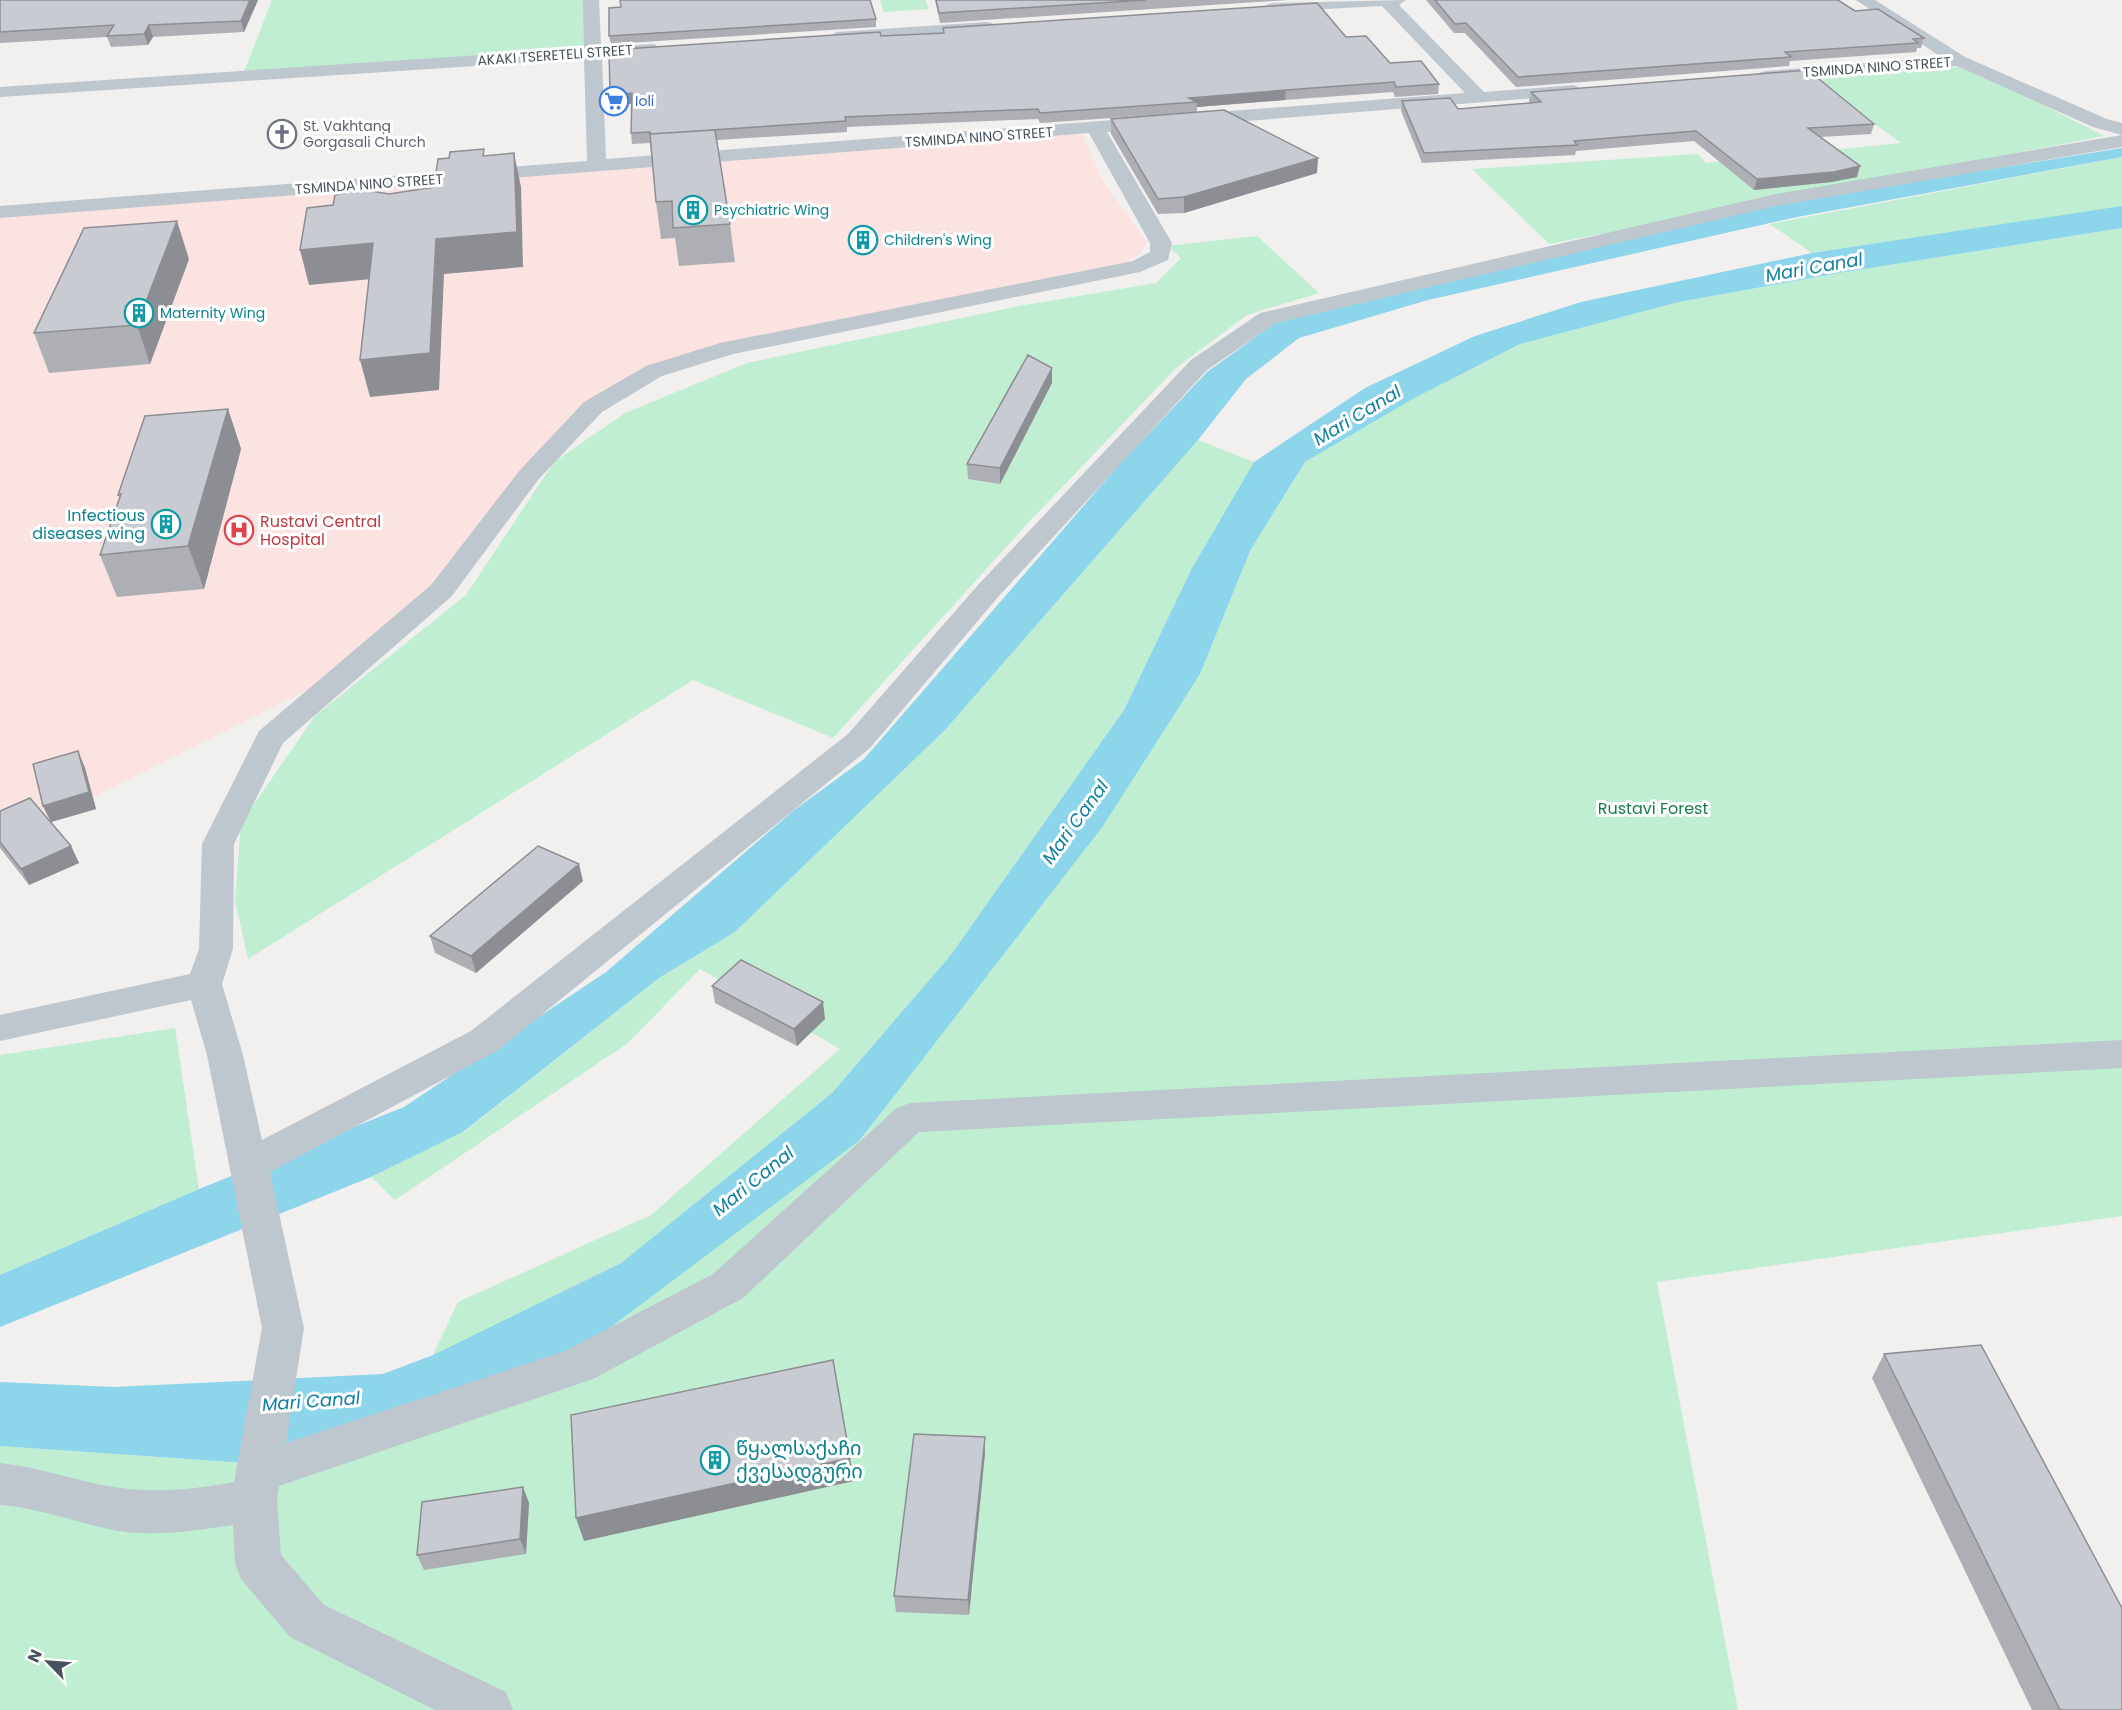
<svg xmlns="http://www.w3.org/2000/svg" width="2122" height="1710" viewBox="0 0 2122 1710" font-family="Poppins,'Noto Sans Georgian',sans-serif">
	<rect width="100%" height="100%" fill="#f2efef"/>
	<path fill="#fbe3e1" d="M1082,133L1102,180L1147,242L1141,253L1125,264L725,343L581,406L431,590L307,690L0,844V216Z"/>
	<path fill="#bfeed2" d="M272,0H585L584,50L244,72Z
		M669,0H925L929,9L884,12L880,0L669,13Z
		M1968,66L2104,136L1549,244L1472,169L1698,154L1706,163L1901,143L1813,79Z
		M2122,157V207L1812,253L1770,224Z
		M2122,228V1216L1657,1282L1738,1710H0V1446L246,1463L861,1140L1200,674L1251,549L1305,462L1411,400L1520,344L1679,302L1839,273Z
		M1257,236L1319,293L1247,315L1176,368L1027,524L833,738L693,680L248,959L235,900L241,823L315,716L466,595L554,462L625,413L747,363L1019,306L1156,283L1181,258L1167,246Z
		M1198,440L1254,462L1192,568L1124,710L950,956L832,1093L621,1263L433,1355L458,1302L651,1215L840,1049L700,969L628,1043L395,1200L371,1177L464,1132L659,978L735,932L945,730Z
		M175,1028L199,1189L0,1275V1055Z"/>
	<path fill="#8dd5eb" d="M2122,148V157L1797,217L1428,300L1299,338L1246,379L1198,440L945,730L735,932L659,978L463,1132L371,1177L0,1327V1275L199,1189L404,1107L606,972L793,811L864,759L1119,465L1207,372L1275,323L1792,201Z
		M2122,206V228L1839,273L1679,302L1520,344L1411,400L1305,462L1251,549L1200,674L1103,826L860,1140L571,1357L246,1463L0,1446V1382L114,1387L383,1374L433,1355L621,1263L832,1093L950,956L1124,710L1192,568L1254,462L1365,388L1475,336L1581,302L1812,253Z"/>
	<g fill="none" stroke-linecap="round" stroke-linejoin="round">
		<path fill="#bec6ce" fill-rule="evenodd" d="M583,0H599L601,47L654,44L663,49L654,54L602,58L606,159L1465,93L1382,6L1268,12L1266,8L1268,4L1274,3L1406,0L1399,5L1484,92L1574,85L1583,90L1574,95L1107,132L1172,243L1168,260L1140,272L733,354L662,376L602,412L538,480L451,597L283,743L234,844L233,949L222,984L243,1055L262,1140L471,1031L848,734L978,585L1191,360L1260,313L1776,194L2122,135V147L1776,206L1276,323L1207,370L998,597L870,748L497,1051L270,1172L304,1328L286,1443L565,1351L713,1274L897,1108L910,1103L2122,1040V1068L919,1132L743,1298L593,1379L279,1486L277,1500L281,1555L324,1605L506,1692L513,1710H435L290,1637L241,1579L235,1563L233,1525C193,1531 152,1537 113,1530C75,1522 39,1508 0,1505V1463C39,1467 75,1481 114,1487C154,1494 195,1489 234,1482L262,1328L207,1055L191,1000L0,1041V1015L190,974L199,949L202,844L259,731L431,585L520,470L584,402L646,366L720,343L1133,261L1150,252V243L1089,133L0,218V206L587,161L584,59L0,97V87L584,48Z
			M1856,0H1875L1965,57L2107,119L2122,123V135L2093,127L1957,66L1761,80L1758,76L1761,72L1767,71L1941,57Z
			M986,22L992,23L994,27L992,31L837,42L828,37L837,32Z"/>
	</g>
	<path fill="#adafb5" d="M0,0H258L244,32L153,37L148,45L111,47L107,37L0,43Z
		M935,0H1288L940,23Z
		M1426,0H1838L1855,11L1924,38L1921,48H1917L1916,52L1790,61L1789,66L1516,87L1465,33H1454Z
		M876,19V27L611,44L609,36Z
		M943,28L1346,37L1390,63L1439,84L1438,94L1395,97L1393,92L1285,100L1197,107V112L1040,123L1038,119L847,127V132L717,140L730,224L735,262L679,266L675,238L661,239L656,202L650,143L632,144L631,133L632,104L612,105L881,36L943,33Z
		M1531,92L1874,124L1871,134L1820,137L1857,177L1831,182L1754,190L1694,141L1576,151L1575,155L1422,163L1401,111L1402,101L1458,109L1530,103L1529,101Z
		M1111,119L1317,173L1184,213L1158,214L1111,134Z
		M189,259L150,364L49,373L34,333Z
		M1052,368V383L1000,484L968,479L967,464Z
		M228,409L241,449L204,589L117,597L100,555L120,499L118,495Z
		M78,751L85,768L96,809L51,822L71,846L79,863L29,885L0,848V811L51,822L43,806Z
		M583,881L476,973L435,953L430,936Z
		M712,986L825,1019L797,1046L715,1003Z
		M1884,1354L2122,1710H2032L1872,1378Z
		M985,1453L969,1615L896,1612L894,1596Z
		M529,1503L526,1554L424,1570L417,1555Z"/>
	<path fill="#8d8e93" d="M250,0H258L244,32L241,21Z
		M149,25L153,37L148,45L144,34Z
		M1286,90L1285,100L1197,107V102L1189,98Z
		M632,93L634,103L612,105L610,95Z
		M514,153L521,187L523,267L444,274L439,390L370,397L360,360L436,239Z
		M1318,158L1317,173L1184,213V197Z
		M1860,166L1857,177L1831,182L1754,190L1757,179Z
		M177,221L189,259L150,364L137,325Z
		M373,243L382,278L309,285L300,250Z
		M1052,368V383L1000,484V468Z
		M228,409L241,449L204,589L188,546Z
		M78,751L85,768L96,809L51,822L43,806Z
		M71,846L79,863L29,885L21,869Z
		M579,864L583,881L476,973L471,956Z
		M823,1002L825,1019L797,1046L794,1029Z
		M985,1437V1453L969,1615L968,1600Z
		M850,1458L854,1481L584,1541L576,1518Z
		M523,1487L529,1503L526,1554L520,1539Z"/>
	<path fill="#c9cbd2" stroke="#8d8e93" stroke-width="1.5" d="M0,0H250L241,21L149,25L144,34L107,36L114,25L0,32Z
		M620,0H870L876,19L609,36V8L621,7Z
		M936,0H1146L939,13Z
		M1435,0H1838L1855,11L1878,9L1924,38L1913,39L1918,43L1785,52L1791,57L1518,77L1466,23L1455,24Z
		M1317,3L1346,37L1366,36L1390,63L1421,61L1439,84L1396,87L1394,82L1286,90L1189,98L1197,102L1040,113L1038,109L845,117L846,121L651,134L650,132L631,133L632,93L610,95L609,50L880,32L881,36L944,33L943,28Z
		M1808,70L1874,124L1808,128L1860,166L1834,172L1757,179L1696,131L1574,141L1577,145L1424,153L1402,101L1450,98L1458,109L1541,102L1531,92Z
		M1224,110L1318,158L1184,197L1158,199L1111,119Z
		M715,130L730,224L673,228L672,201L656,202L650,134Z
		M484,149L483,156L514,153L517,232L436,239L430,353L360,360L373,243L300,250L307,208L333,205L335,195L359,189L389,194L434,187L438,159L449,158L450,152Z
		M177,221L137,325L34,333L84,228Z
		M1028,355L1052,368L1000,468L967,464Z
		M228,409L188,546L100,555L121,494L118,495L145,416Z
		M78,751L89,792L43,806L33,764Z
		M30,798L71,846L21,869L0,842V811Z
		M538,846L579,864L471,956L430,936Z
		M741,960L823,1002L794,1029L712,986Z
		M1981,1345L2122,1608V1710H2060L1884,1354Z
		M833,1360L850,1458L576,1518L571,1415Z
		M914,1434L985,1437L968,1600L894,1596Z
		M523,1487L520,1539L417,1555L422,1502Z"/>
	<defs>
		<g id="supermarket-ring" transform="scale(1.5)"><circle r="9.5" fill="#fff" stroke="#3f7fe0" stroke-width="1.5"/><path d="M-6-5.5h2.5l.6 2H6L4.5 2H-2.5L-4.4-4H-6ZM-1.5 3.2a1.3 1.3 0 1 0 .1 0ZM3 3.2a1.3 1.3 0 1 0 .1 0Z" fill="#3f7fe0"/></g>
		<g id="church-ring" transform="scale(1.5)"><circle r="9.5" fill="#fff" stroke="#6b7280" stroke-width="1.5"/><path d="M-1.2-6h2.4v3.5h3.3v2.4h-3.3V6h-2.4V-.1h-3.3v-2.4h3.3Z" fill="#6b7280"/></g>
		<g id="building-ring" transform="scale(1.5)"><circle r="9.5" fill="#fff" stroke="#0f9aa8" stroke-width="1.5"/><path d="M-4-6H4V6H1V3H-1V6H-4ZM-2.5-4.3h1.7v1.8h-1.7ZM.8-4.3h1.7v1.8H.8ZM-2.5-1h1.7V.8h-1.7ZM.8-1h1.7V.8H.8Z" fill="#0f9aa8"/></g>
		<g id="hospital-ring" transform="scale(1.5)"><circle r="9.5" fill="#fff" stroke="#e0444e" stroke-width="1.5"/><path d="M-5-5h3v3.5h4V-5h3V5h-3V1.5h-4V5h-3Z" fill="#e0444e"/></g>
	</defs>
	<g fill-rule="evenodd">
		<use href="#supermarket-ring" x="614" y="101"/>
		<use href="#church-ring" x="282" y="134"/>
		<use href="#building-ring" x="693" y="210"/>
		<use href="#building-ring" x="863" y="240"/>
		<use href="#building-ring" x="139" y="313"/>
		<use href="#building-ring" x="166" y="524"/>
		<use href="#hospital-ring" x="239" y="530"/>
		<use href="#building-ring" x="715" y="1460"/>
	</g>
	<g text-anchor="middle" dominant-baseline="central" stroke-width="6" stroke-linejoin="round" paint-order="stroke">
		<g font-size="14" fill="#48525d" stroke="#fff">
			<text transform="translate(555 55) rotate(-4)">AKAKI TSERETELI STREET</text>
			<text transform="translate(1877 67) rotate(-4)">TSMINDA NINO STREET</text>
			<text transform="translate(979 137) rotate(-4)">TSMINDA NINO STREET</text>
			<text transform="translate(369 184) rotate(-4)">TSMINDA NINO STREET</text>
		</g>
		<g font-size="14" fill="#366cbe" stroke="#fff" text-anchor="start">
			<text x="635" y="101">Ioli</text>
		</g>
		<g font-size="14" fill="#5b616d" stroke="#fff" text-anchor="start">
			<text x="303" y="126">St. Vakhtang<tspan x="303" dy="16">Gorgasali Church</tspan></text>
		</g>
		<g font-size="14" fill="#0d838f" stroke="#fff" text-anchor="start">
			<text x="714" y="210">Psychiatric Wing</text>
			<text x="884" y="240">Children's Wing</text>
			<text x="160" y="313">Maternity Wing</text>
		</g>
		<g font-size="16" fill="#0d838f" stroke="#fff" text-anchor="end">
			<text x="145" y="515">Infectious<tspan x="145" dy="18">diseases wing</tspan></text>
		</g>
		<g font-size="16" fill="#be3a42" stroke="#fff" text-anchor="start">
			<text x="260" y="521">Rustavi Central<tspan x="260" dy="18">Hospital</tspan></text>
		</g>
		<g font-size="16" fill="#197e4d" stroke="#fff">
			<text x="1653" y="808">Rustavi Forest</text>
		</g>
		<g font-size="18" font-style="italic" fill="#0f80a1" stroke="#fff">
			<text transform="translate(1814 267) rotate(-10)">Mari Canal</text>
			<text transform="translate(1357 415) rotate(-31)">Mari Canal</text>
			<text transform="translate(1075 822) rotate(-54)">Mari Canal</text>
			<text transform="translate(753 1181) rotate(-39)">Mari Canal</text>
			<text transform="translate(311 1401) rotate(-4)">Mari Canal</text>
		</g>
		<g font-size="20" fill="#0d838f" stroke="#fff" text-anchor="start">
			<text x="736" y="1448">წყალსაქაჩი<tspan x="736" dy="23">ქვესადგური</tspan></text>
		</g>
	</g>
	<g transform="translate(48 1662) rotate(295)" stroke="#ffffff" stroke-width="4.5" paint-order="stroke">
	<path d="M0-4.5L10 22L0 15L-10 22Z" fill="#48525d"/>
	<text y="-9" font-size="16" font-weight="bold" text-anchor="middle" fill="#48525d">N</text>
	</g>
</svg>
